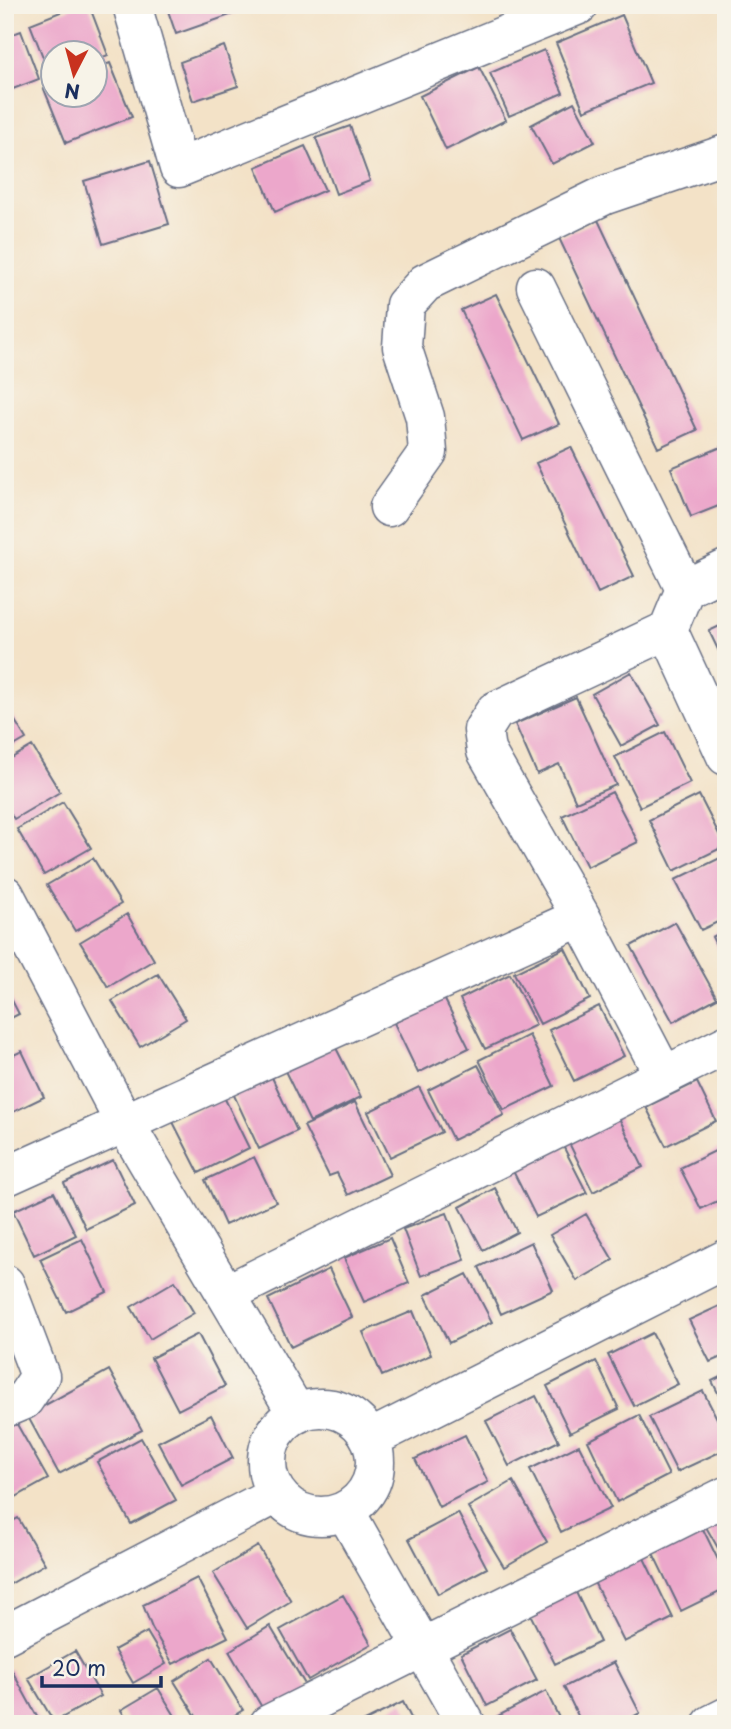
<svg xmlns="http://www.w3.org/2000/svg" width="731" height="1729" viewBox="0 0 731 1729" font-family="'Playpen Sans',sans-serif">
	<rect width="100%" height="100%" fill="#f7f3e8"/>
	<filter id="ink" filterUnits="userSpaceOnUse"><feTurbulence type="fractalNoise" baseFrequency=".0143" numOctaves="2"/><feDisplacementMap in="SourceGraphic" scale="14" xChannelSelector="R" yChannelSelector="G"/><feConvolveMatrix kernelMatrix="1 2 1 2 8 2 1 2 1" color-interpolation-filters="sRGB"/></filter>
	<filter id="wash" filterUnits="userSpaceOnUse"><feTurbulence type="fractalNoise" baseFrequency=".00686" numOctaves="4" result="noise"/><feDisplacementMap in="SourceGraphic" scale="28" xChannelSelector="R" yChannelSelector="G"/><feGaussianBlur stdDeviation="1.57" result="paint"/><feColorMatrix in="noise" values="0 0 0 0 0 0 0 0 0 0 0 0 0 0 0 0 0 1.4 0 .05"/><feComposite in="paint" operator="in"/></filter>
	<g filter="url(#wash)">
		<rect width="100%" height="100%" fill="#f3e2c7"/>
		<g id="blocks">
			<path fill="#eca7cb" d="M78,5H89L108,55L94,61V52H52V80L30,24Z
				M166,5H233L236,13L176,34Z
				M622,15L651,83L584,111L556,43Z
				M21,31L39,79L5,92V37Z
				M224,46L238,86L193,101L180,62Z
				M544,50L563,93L509,116L490,73Z
				M110,63L132,117L66,143L44,89L52,86V94H94V69Z
				M479,67L506,120L446,150L420,96Z
				M574,102L595,142L552,164L531,125Z
				M350,126L370,181L336,194L316,138Z
				M305,146L325,190L275,212L256,167Z
				M150,161L169,224L103,244L84,181Z
				M598,220L697,430L658,448L559,238Z
				M496,294L559,424L523,440L461,310Z
				M726,445V503L691,517L671,468Z
				M571,447L634,576L598,593L536,463Z
				M726,623V666L709,631Z
				M631,672L660,725L621,746L592,694Z
				M576,697L616,785L576,802L559,764L537,774L515,724Z
				M5,704L26,739L5,751Z
				M665,732L690,783L640,807L615,757Z
				M32,746L60,792L14,819L5,805V762Z
				M612,792L638,842L587,867L562,816Z
				M699,795L725,846L674,871L649,820Z
				M63,802L91,848L44,875L17,829Z
				M726,855V918L701,930L675,880Z
				M93,858L121,904L75,931L47,885Z
				M127,914L154,960L108,987L80,942Z
				M675,922L717,998L673,1022L631,946Z
				M726,930V965L712,937Z
				M565,948L590,999L540,1024L514,973Z
				M158,974L186,1019L140,1047L112,1001Z
				M510,974L536,1025L485,1049L460,999Z
				M5,987L19,1014L5,1021Z
				M444,998L469,1048L418,1073L394,1023Z
				M599,1006L624,1056L574,1081L549,1030Z
				M529,1035L554,1086L504,1110L479,1060Z
				M335,1046L361,1097L310,1122L285,1071Z
				M22,1051L44,1097L5,1116V1059Z
				M478,1065L504,1115L453,1140L428,1090Z
				M270,1073L297,1131L259,1149L232,1091Z
				M697,1082L716,1121L666,1146L646,1107Z
				M419,1087L442,1132L390,1157L368,1112Z
				M224,1097L249,1148L199,1173L173,1122Z
				M355,1102L390,1175L348,1195L337,1173L329,1176L304,1126Z
				M618,1116L643,1167L593,1192L568,1141Z
				M561,1142L587,1193L536,1217L511,1167Z
				M719,1149L726,1162V1197L701,1209L680,1168Z
				M254,1157L276,1202L225,1225L205,1180Z
				M113,1160L135,1205L86,1229L64,1183Z
				M495,1188L517,1232L483,1250L460,1207Z
				M54,1192L76,1235L34,1255L13,1211Z
				M447,1213L465,1260L421,1276L403,1229Z
				M586,1214L613,1260L577,1281L550,1235Z
				M390,1238L409,1283L364,1302L344,1258Z
				M82,1239L107,1292L66,1312L40,1259Z
				M531,1242L553,1290L501,1314L479,1267Z
				M329,1269L352,1317L291,1347L268,1299Z
				M467,1274L492,1322L449,1343L425,1295Z
				M175,1281L194,1313L150,1339L131,1307Z
				M726,1303V1355L710,1362L689,1320Z
				M413,1311L431,1355L382,1376L363,1332Z
				M652,1333L678,1384L634,1406L608,1355Z
				M198,1334L225,1386L178,1410L151,1358Z
				M596,1361L619,1409L570,1433L547,1386Z
				M109,1370L142,1430L59,1474L27,1415Z
				M726,1374V1409L712,1381Z
				M703,1391L726,1436V1449L677,1472L649,1417Z
				M536,1396L559,1441L509,1466L486,1421Z
				M211,1415L233,1458L181,1485L158,1442Z
				M639,1415L669,1475L617,1502L588,1441Z
				M14,1419L48,1479L5,1503V1424Z
				M465,1435L488,1482L439,1507L415,1459Z
				M141,1438L176,1500L131,1524L97,1462Z
				M579,1445L611,1508L561,1532L530,1469Z
				M513,1481L547,1542L504,1567L468,1507Z
				M458,1513L487,1568L438,1594L409,1539Z
				M726,1517V1562L706,1527Z
				M18,1518L45,1564L5,1587V1525Z
				M700,1523L726,1576V1589L681,1611L650,1547Z
				M258,1546L291,1601L247,1628L213,1573Z
				M642,1554L673,1618L624,1642L592,1578Z
				M197,1578L228,1637L173,1664L152,1628L143,1605Z
				M571,1582L600,1642L555,1664L525,1604Z
				M343,1595L371,1644L308,1680L280,1630Z
				M270,1626L309,1691L267,1716L229,1651Z
				M510,1629L537,1680L487,1706L461,1654Z
				M147,1632L166,1664L133,1683L114,1650Z
				M75,1651L101,1696L54,1722L28,1678Z
				M211,1658L243,1710L220,1724H201L174,1681Z
				M614,1662L640,1713L620,1724H582L564,1687Z
				M11,1669L41,1724H5V1672Z
				M158,1688L180,1724H129L121,1710Z
				M546,1691L562,1724H499L496,1717Z
				M403,1702L414,1724H359Z"/>
		</g>
	</g>
	<g filter="url(#ink)">
		<use href="#blocks" fill-opacity="0" stroke="#676e83" stroke-width="2"/>
		<g fill="none" stroke-linecap="round" stroke-linejoin="round">
			<g stroke="#676e83" stroke-width="41">
				<path id="street" d="M132,5L179,168L579,5
					M536,287L685,589L668,630L726,756
					M389,507L428,452L425,417L402,347L405,305L425,283L605,195L726,154
					M685,589L726,569
					M5,895L124,1122L297,1414
					M663,1074L581,917L486,751L483,730L495,711L668,630
					M5,1177L581,917
					M5,1284L40,1376L24,1400L5,1408
					M226,1294L726,1045
					M267 1462a54 54 0 1 1 108 0a54 54 0 1 1-108 0Z
					M370,1439L726,1259
					M345,1511L466,1724
					M5,1635L277,1494
					M269,1724L726,1496
					M712,1724L726,1717"/>
			</g>
			<use href="#street" stroke="#fff" stroke-width="38"/>
		</g>
	</g>
	<rect width="731" height="1729" fill="none" stroke="#f7f3e8" stroke-width="28"/>
	<g transform="translate(74 74) rotate(186)"><circle r="33" fill="#f7f3e8" stroke="#9fa5b1" stroke-width="2"/>
	<path d="M0-5L12 26L0 18L-12 26Z" fill="#c8321e"/>
	<text y="-10" font-size="19" font-weight="bold" text-anchor="middle" fill="#1b2f5e">N</text>
	</g>
	<path d="M42 1676v10h119v-10" fill="none" stroke="#1b2f5e" stroke-width="3.5"/>
	<text x="52" y="1676" font-size="21" fill="#1b2f5e" stroke="#f7f3e8" stroke-width="5" paint-order="stroke">20 m</text>
</svg>
